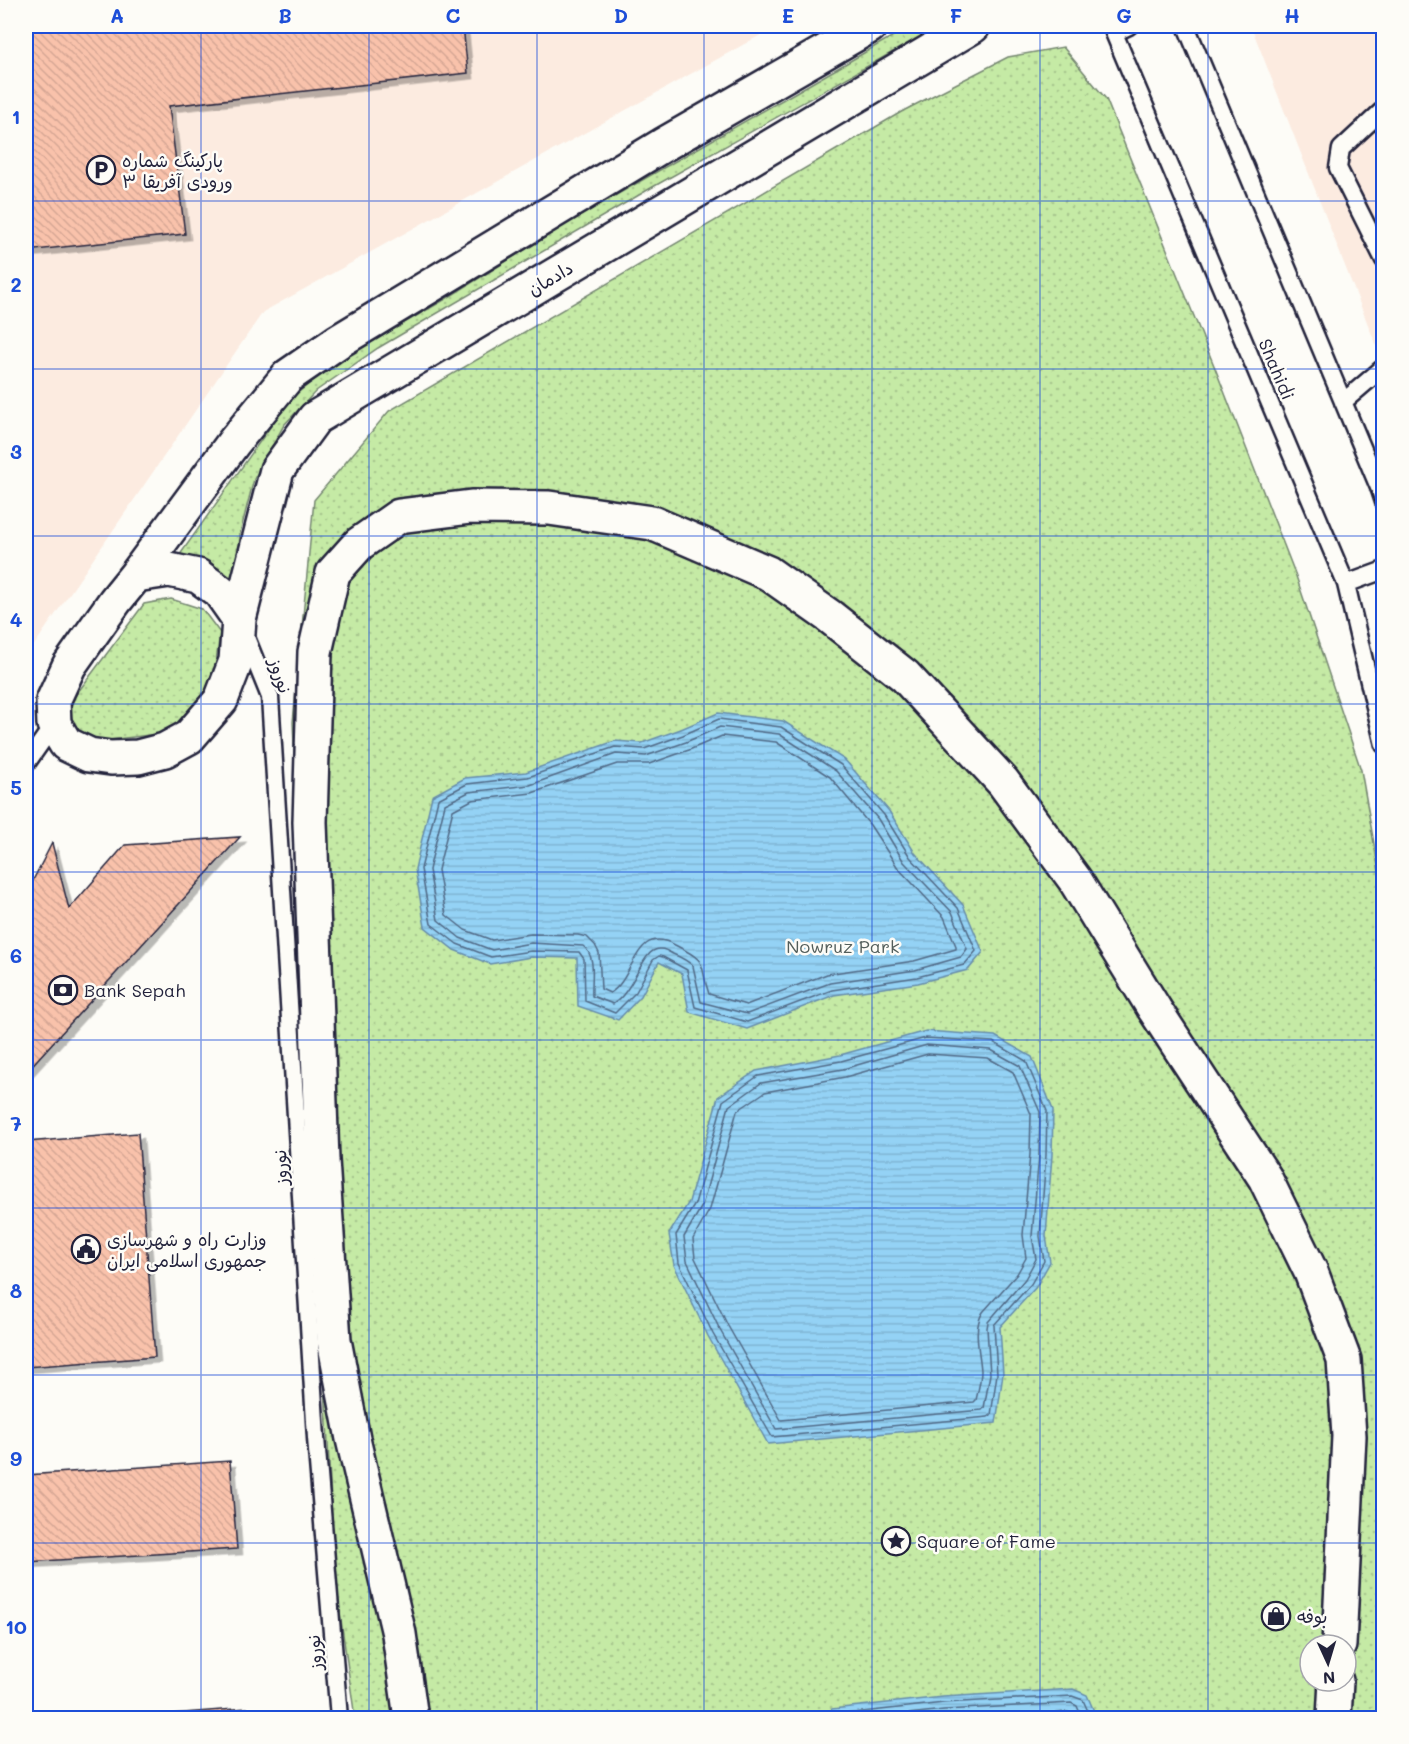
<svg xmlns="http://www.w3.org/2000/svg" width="1409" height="1744" viewBox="0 0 1409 1744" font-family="Mali,'Playpen Sans Arabic',sans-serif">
	<defs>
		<pattern id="grass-dots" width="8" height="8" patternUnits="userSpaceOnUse" patternTransform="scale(1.5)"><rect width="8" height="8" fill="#c5eaa5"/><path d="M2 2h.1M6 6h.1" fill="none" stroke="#a9c88f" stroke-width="1.8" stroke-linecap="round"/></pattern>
		<pattern id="water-rules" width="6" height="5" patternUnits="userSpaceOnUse" patternTransform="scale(1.5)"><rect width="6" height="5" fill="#94d2f5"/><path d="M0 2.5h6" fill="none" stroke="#7fb4d3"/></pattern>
		<pattern id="building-back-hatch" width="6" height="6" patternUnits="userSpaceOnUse" patternTransform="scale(1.5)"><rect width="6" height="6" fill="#f9c2ab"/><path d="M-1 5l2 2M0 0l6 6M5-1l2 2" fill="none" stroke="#d5a694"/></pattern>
		<filter id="shadow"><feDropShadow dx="5.5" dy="5.5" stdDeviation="0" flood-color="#0004"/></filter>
	</defs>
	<rect width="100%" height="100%" fill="#fdfcf7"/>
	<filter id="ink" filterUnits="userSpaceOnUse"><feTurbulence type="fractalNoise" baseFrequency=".0167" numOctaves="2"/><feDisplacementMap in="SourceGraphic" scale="12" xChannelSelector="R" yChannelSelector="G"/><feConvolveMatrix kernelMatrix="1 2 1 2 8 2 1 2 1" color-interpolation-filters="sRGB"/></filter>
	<g filter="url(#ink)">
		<path fill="#fcebe0" d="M26,26H777L263,312L26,657Z
			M1251,26H1383V363Z"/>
		<path fill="url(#grass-dots)" stroke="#748670" stroke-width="1.5" fill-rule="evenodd" d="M910,26H939L651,188L378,348L316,391L284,425L254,479L240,533L237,586L210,562L179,556L290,399L338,361L444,300L576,218L845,64Z
			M1063,47L1106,99L1215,368L1296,576L1361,770L1384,900L1383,1718H355L335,1578L308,1059L293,722L314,500L389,411L903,111L1008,57ZM1310,1645H1346V1681H1310Z
			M171,599L202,609L220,633L215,668L200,703L166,733L92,742L74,730L69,704L144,604Z"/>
		<path fill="url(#water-rules)" stroke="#668cab" stroke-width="1.5" d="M718,713L783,721L845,760L889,811L915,853L963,905L983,952L968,970L918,983L834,995L747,1029L689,1012L682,974L659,962L641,996L618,1020L578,1006L577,958L531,957L490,964L454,950L425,927L415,869L432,796L465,778L526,772L615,741L642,743L681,729Z
			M926,1031L995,1036L1032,1057L1053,1110L1052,1155L1046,1236L1050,1262L1036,1287L1000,1327L1003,1374L996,1423L768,1444L708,1336L674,1265L669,1234L689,1202L718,1097L756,1071L840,1055Z
			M1073,1689L1087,1695L1097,1718H822L832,1709L943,1697Z"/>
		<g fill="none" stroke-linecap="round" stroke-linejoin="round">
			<path stroke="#506885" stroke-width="1.5" d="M719,719L781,727L841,765L884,815L910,857L958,908L976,951L964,965L917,977L832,990L747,1022L695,1007L687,970L663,957L659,956L653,960L636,992L615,1013L585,1001L584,959L579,952L531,951L491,957L457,944L431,924L421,869L438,799L467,784L528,777L615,747L644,749L683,735Z
				M720,727L779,734L836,771L878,819L904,862L952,912L967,949L961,957L915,970L830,983L747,1014L701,1002L693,966C687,960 680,957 673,954C667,951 662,947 655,950C642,954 632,993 613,1004L592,996C591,980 597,956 583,946L531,943L492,950L460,938L438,920L429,870L445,804L469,792L530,785L616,754L646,756L686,742Z
				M722,736L776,742L830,777L870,825L898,868L944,917L956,946V949L914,961L827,974L746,1005L709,994C698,962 711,963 675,945C634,923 635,979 610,993L601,989L599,953L595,945L587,937L578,935L531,934L492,940L465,930L446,915L438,870L453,810L472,800L532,793L617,764H649L689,750Z
				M926,1038L993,1042L1026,1061L1047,1111L1046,1155L1040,1236L1044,1261L1031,1284L994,1325L997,1374L991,1415L988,1417L772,1437L713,1334L679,1263L676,1235L695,1204L723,1101L758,1076L841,1061Z
				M927,1045L991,1050L1020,1066L1040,1112L1039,1155L1032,1236L1036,1259L1025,1279L988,1322L987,1328L990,1374L984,1408L982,1410L776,1429L720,1330L687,1261L684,1237L702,1206L729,1106L761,1083L843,1069Z
				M928,1054L988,1058L1013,1072L1031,1114L1030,1154L1023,1235L1026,1258L1017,1274L983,1312C972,1329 980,1352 981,1371C981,1380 978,1391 976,1400L974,1402L781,1420L728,1326L695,1258L693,1239L710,1209L737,1111L765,1092L845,1077Z
				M831,1718L835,1715L944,1703L1072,1696L1083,1700L1091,1718
				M872,1718L944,1710L1071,1703L1077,1706L1082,1718
				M961,1718L1068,1712L1073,1718"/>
		</g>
		<path fill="url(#building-back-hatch)" stroke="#22223b" stroke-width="1.5" filter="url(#shadow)" d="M26,26H463L468,73L169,106L185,234L26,251Z
			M240,837L26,1072V894L52,843L69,909L125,845Z
			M138,1133L155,1357L26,1367V1142Z
			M230,1461L237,1549L26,1562V1475Z
			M247,1708L248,1718H119Z"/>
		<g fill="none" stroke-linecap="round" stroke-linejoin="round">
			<g stroke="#22223b" stroke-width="21">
				<path id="lane" d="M1129,26L1114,33L1346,584L1384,745
					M1186,26L1380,490L1384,502
					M1384,109L1341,149L1338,168L1384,260
					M1343,402L1384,367
					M1346,584L1384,570
					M245,635L270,697L316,1438L339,1718
					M26,764L54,724"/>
			</g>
			<g stroke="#22223b" stroke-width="38">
				<path id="street" d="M411,1718L399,1634L353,1439L334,1340L322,1160L310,822L315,652L333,573L359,544L399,516L471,507L549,508L652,523L768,573L829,616L905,676L1003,782L1075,880L1155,1010L1265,1178L1311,1272L1344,1360L1349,1436L1339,1645
					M1334,1718L1336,1681"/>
			</g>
			<g stroke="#22223b" stroke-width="38">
				<path id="secondary" d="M169,570L198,576L220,592L239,619L236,661L221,700L189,737L165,750L138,757L111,758L89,755L66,744L54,724L53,701L69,666L115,601L136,575Z
					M136,575L234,442L288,376L339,341L663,145L870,26
					M239,619L277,470L315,418L973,26"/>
			</g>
			<use href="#lane" stroke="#fdfcf7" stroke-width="16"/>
			<use href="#street" stroke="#fdfcf7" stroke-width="33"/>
			<use href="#secondary" stroke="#fdfcf7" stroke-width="33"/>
		</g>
	</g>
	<path fill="none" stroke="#1d4ed8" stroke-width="1.5" stroke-opacity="0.55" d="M201,26V1718M369,26V1718M537,26V1718M704,26V1718M872,26V1718M1040,26V1718M1208,26V1718M26,201H1384M26,369H1384M26,536H1384M26,704H1384M26,872H1384M26,1040H1384M26,1208H1384M26,1375H1384M26,1543H1384"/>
	<defs>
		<g id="parking-ring" transform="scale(1.5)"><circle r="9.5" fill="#fdfcf7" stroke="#22223b" stroke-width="1.5"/><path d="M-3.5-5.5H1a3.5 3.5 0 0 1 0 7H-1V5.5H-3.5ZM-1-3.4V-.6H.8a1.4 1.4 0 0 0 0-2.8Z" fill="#22223b"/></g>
		<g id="bank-ring" transform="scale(1.5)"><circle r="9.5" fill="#fdfcf7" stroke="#22223b" stroke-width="1.5"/><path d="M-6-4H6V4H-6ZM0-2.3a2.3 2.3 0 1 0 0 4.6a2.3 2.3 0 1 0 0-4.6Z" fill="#22223b"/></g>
		<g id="civic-ring" transform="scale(1.5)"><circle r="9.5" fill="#fdfcf7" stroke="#22223b" stroke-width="1.5"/><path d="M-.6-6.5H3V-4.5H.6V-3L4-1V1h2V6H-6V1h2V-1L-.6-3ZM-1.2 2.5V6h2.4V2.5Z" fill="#22223b"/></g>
		<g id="sight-ring" transform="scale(1.5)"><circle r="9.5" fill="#fdfcf7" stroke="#22223b" stroke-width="1.5"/><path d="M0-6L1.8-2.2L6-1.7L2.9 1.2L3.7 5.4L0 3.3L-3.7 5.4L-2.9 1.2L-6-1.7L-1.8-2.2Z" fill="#22223b"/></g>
		<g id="shop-ring" transform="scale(1.5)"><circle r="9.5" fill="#fdfcf7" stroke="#22223b" stroke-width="1.5"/><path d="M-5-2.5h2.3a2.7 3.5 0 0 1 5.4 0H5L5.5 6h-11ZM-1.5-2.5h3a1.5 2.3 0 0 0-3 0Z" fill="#22223b"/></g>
	</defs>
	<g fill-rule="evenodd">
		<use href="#parking-ring" x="101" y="170"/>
		<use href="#bank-ring" x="63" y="990"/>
		<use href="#civic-ring" x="86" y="1249"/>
		<use href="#sight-ring" x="896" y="1541"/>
		<use href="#shop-ring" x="1276" y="1616"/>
	</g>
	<g text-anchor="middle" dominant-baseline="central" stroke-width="5" stroke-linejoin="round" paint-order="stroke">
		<g font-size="18" fill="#22223b" stroke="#fdfcf7" text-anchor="start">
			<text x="122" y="160">پارکینگ شماره<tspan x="122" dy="21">۳ ورودی آفریقا</tspan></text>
			<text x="84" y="990">Bank Sepah</text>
			<text x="107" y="1239">وزارت راه و شهرسازی<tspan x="107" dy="21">جمهوری اسلامی ایران</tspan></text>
			<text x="917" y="1541">Square of Fame</text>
			<text x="1297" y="1616">بوفه</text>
		</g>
		<g font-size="18" fill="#22223b" stroke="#fdfcf7">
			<text transform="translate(550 278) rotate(-31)">دادمان</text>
			<text transform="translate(1277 369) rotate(67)">Shahidi</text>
			<text transform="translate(281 676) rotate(72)">نوروز</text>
			<text transform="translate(280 1167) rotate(-94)">نوروز</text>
			<text transform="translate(314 1652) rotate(-95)">نوروز</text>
		</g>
		<g font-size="18" fill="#535e5b" stroke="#fdfcf7">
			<text x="843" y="946">Nowruz Park</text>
		</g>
	</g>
	<rect width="1409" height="1744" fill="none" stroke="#fdfcf7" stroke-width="66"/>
	<g transform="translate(1328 1663) rotate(176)"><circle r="28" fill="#fdfcf7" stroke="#a5a5ac" stroke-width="1.5"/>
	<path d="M0-4.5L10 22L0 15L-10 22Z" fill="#22223b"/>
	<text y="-9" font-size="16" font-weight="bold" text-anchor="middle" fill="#22223b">N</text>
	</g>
	<rect x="33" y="33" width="1343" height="1678" fill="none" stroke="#1d4ed8" stroke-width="2"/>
	<g font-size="20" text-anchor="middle" font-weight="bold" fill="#1d4ed8">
		<text x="117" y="23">A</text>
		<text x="285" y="23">B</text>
		<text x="453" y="23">C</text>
		<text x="621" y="23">D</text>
		<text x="788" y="23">E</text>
		<text x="956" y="23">F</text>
		<text x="1124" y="23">G</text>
		<text x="1292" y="23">H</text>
		<text x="16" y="124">1</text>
		<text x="16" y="292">2</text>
		<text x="16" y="459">3</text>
		<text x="16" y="627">4</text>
		<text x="16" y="795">5</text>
		<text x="16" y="963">6</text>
		<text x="16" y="1131">7</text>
		<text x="16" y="1298">8</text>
		<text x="16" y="1466">9</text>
		<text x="16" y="1634">10</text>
	</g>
</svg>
